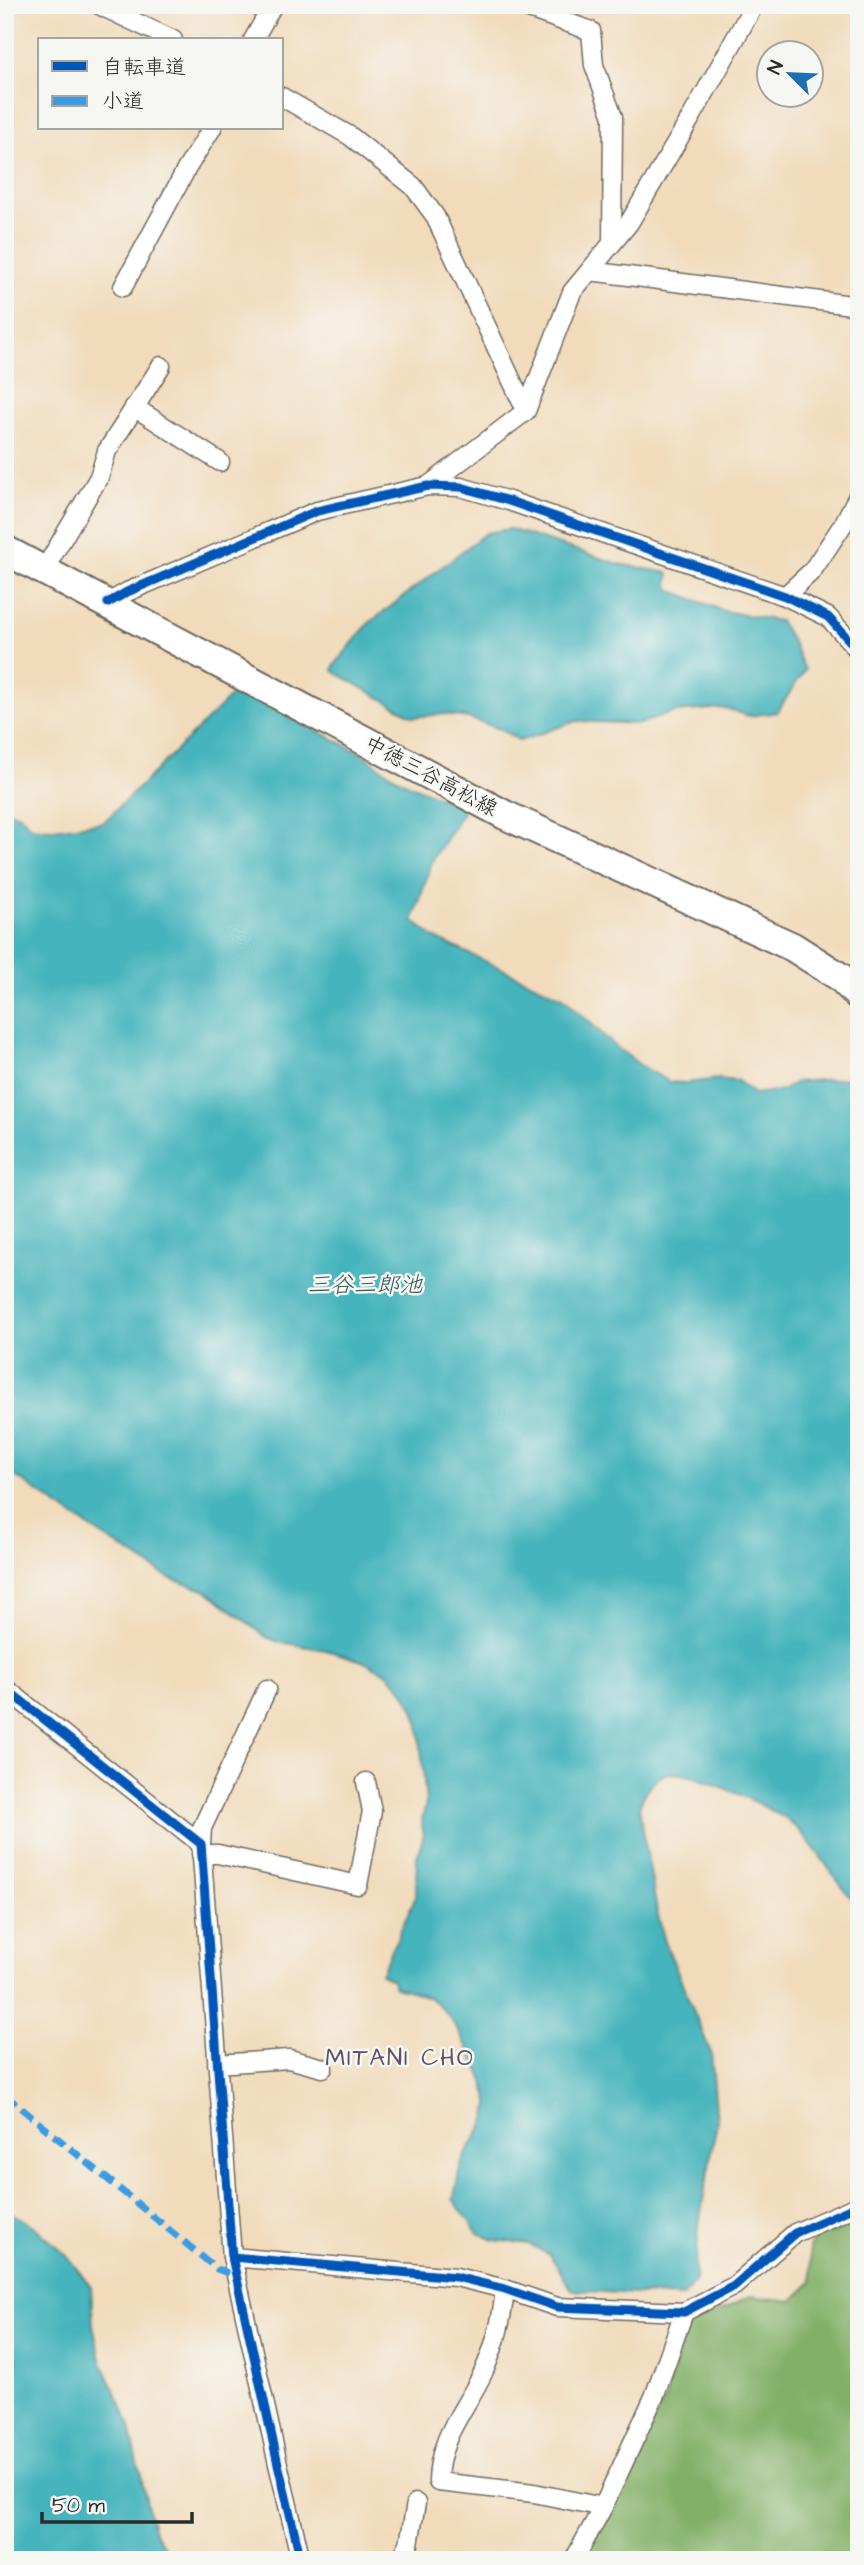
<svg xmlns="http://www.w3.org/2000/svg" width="864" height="2565" viewBox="0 0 864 2565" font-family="'Architects Daughter','Klee One',sans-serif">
	<rect width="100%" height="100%" fill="#f6f6f2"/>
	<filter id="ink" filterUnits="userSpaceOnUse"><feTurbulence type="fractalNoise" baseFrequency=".0143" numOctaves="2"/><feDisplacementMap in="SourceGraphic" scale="14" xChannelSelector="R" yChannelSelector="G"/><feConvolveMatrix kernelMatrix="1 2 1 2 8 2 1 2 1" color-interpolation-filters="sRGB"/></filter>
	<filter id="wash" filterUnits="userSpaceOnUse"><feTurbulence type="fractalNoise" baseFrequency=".00686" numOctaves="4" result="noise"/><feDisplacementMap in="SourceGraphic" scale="28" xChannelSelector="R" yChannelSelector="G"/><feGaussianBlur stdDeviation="1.57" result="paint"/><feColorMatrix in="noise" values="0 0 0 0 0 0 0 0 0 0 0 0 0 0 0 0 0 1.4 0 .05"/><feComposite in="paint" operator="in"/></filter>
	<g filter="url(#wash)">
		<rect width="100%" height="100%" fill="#f1dbbb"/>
		<path fill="#82b068" stroke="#566e4a" stroke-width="2" d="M855,2227L859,2230V2560H582L665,2399L686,2327L751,2296L792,2301L812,2282L809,2247L817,2236Z"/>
		<path fill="#44b4bc" stroke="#387074" stroke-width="2" d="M510,529L619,564L669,573L668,586L672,591L724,611L779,621L792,641L805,670L777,712L749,716L725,708L675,712L639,724L576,721L520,741L500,729L468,718L444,714L414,717L333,671L334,666L368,624L486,533Z
			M238,689L366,756C394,781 427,792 462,806L463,812L433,859L413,920L433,937L563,997L616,1047L640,1065L670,1082L686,1083L718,1079L738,1081L754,1094L783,1090L796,1082L859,1077V1907C834,1881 819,1848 792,1824C775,1809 685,1766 665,1774C651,1781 644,1793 639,1807L657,1912L665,1942L711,2053L717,2121L699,2224L695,2281L683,2297L572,2290L550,2255L529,2244L494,2240L478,2233L453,2199C457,2188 457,2178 460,2168C466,2146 488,2128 489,2105C489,2080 454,2017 435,2002C423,1993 409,1991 395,1987L392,1980L381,1974L416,1896L417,1857L424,1834L421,1823L426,1803L419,1725L413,1707L400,1686L385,1672L362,1661L326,1650L279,1642L266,1637L207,1591L169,1578L86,1525L5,1469V809L21,816L31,827L53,829L104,822Z
			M5,2209L35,2227L66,2255L91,2287L93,2325L101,2360L129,2423L153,2529L172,2560H5Z"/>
	</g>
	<g filter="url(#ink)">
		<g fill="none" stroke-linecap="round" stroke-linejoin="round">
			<g stroke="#70695d" stroke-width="21">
				<path id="minor" d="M99,5L173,40
					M518,5L591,31L594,65L613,117L612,243
					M253,40L273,5
					M282,97L350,136L413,186L435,216L526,411
					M590,271L859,306
					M123,287L187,168L212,128
					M134,407L220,462
					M428,486L526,411L572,292L629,223L692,116L754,5
					M44,570L99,477L107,451L161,366
					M785,596L812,571L844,523L859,494
					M108,603L127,592L317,511L428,486L461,487L509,501L785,596L828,617L859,651
					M5,1688L201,1844L232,2257
					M201,1844L202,1828L267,1689
					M201,1854H218L358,1885L372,1811L366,1782
					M217,2064L289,2059L323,2068
					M505,2289C502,2320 496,2344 483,2373C465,2410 438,2439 438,2482L534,2493L603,2507
					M301,2560L278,2464L232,2257L456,2277L505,2289L557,2307L684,2312L734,2286L795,2233L859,2205
					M400,2560L409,2544L416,2503
					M574,2560L603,2507L654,2397L684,2312"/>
			</g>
			<g stroke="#70695d" stroke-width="32">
				<path id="primary" d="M5,550L505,815L793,947L840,977L859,996"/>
			</g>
			<use href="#minor" stroke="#fff" stroke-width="18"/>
			<use href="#primary" stroke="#fff" stroke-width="28"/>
			<path stroke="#3d9ce1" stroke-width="7" stroke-dasharray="14 7" stroke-linecap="butt" d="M5,2095L217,2269L236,2276"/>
			<g stroke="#f6f6f2" stroke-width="13">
				<path id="cycleway" d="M108,603L127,592L317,511L428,486L461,487L509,501L785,596L828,617L859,651
					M5,1688L201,1844L232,2257
					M301,2560L278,2464L232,2257L456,2277L505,2289L557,2307L684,2312L734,2286L795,2233L859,2205"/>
			</g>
			<use href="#cycleway" stroke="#0057b8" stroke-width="9"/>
		</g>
	</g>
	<g text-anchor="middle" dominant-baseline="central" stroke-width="5" stroke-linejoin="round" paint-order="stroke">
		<g font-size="21" fill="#2b2b2b" stroke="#f6f6f2">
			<text transform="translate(431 776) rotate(28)">中徳三谷高松線</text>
		</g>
		<g font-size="23" font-style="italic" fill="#345b5e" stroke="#f6f6f2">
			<text x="365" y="1285">三谷三郎池</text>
		</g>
		<g font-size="24" letter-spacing="2" fill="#615063" stroke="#f6f6f2">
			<text x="400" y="2058">MITANI CHO</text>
		</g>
	</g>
	<rect width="864" height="2565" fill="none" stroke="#f6f6f2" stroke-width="28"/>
	<rect x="38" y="38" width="245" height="91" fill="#f6f6f2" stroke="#a5a5a2" stroke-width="2"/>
	<rect x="52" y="61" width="35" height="10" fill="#0057b8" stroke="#a5a5a2" stroke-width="2"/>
	<text x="102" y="74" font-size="21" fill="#2b2b2b">自転車道</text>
	<rect x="52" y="96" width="35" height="10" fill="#3d9ce1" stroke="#a5a5a2" stroke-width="2"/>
	<text x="102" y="108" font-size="21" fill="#2b2b2b">小道</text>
	<g transform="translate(790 74) rotate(294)"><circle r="33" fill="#f6f6f2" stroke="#a5a5a2" stroke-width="2"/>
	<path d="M0-5L12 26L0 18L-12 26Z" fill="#1f6fb2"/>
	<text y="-10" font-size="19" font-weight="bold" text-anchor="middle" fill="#2b2b2b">N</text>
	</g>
	<path d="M42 2512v10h150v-10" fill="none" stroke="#2b2b2b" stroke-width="3.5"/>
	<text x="52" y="2512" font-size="21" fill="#2b2b2b" stroke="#f6f6f2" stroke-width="5" paint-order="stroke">50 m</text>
</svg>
